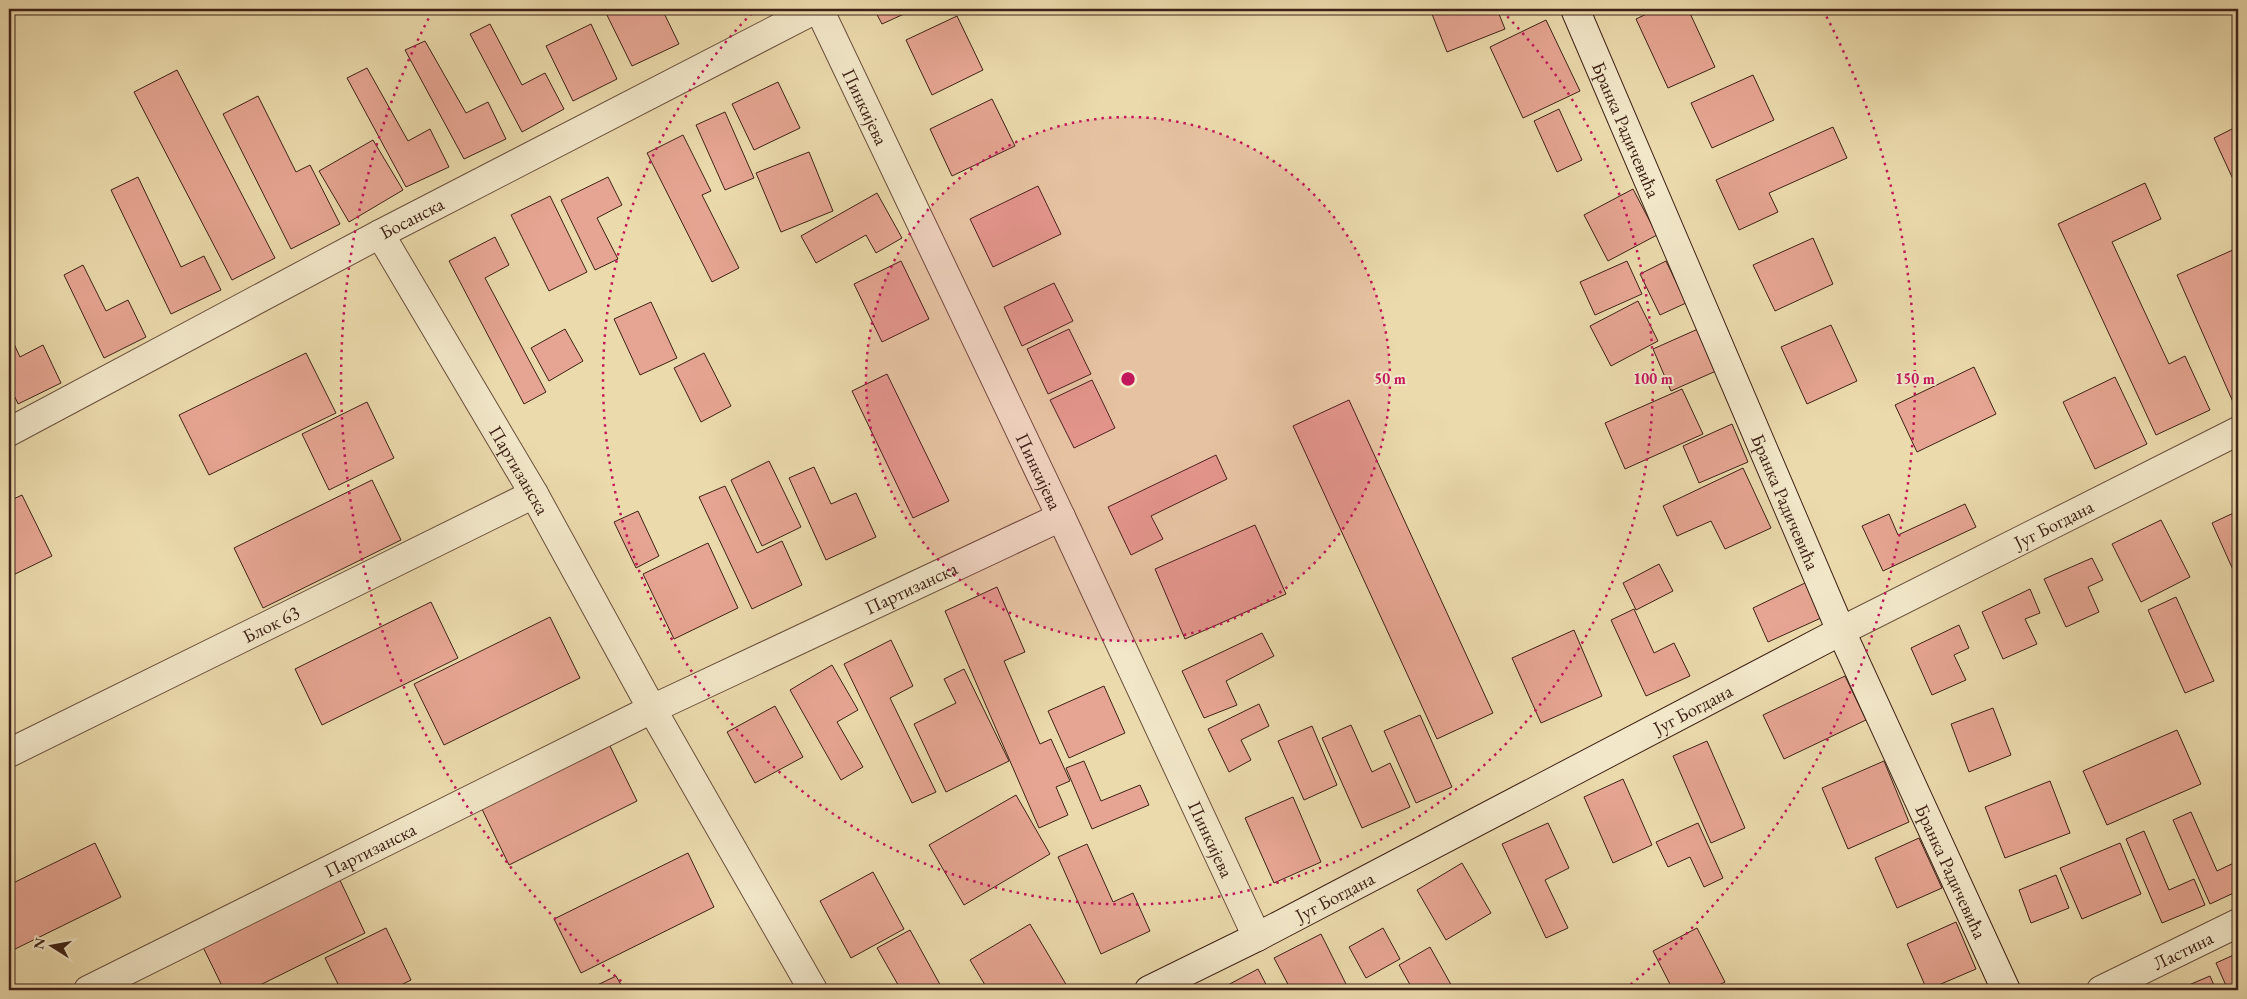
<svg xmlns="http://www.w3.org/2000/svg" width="2247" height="999" viewBox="0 0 2247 999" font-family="'EB Garamond',serif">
	<rect width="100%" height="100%" fill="#ebdaac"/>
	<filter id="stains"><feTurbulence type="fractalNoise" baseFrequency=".004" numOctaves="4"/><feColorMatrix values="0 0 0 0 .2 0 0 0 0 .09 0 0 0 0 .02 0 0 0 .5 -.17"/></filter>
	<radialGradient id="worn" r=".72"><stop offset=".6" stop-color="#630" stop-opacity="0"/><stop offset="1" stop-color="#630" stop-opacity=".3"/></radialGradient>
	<path fill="#e6a592" stroke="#3e2216" d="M604,9H662L679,44L632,66Z
		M874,9H915L882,24Z
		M1430,9H1497L1505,29L1447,52Z
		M1657,9H1688L1715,67L1668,88L1636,19Z
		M957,16L983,70L932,95L906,40Z
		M1546,20L1580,91L1523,118L1490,47Z
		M490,24L522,85L545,73L564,109L522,132L470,34Z
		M591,24L617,79L573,101L546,46Z
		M425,41L466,113L488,102L506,139L464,159L405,50Z
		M367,68L408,141L430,129L449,167L406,187L347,78Z
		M177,70L275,258L232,280L134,92Z
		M1753,75L1774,120L1712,148L1691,103Z
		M778,82L800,128L754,150L732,104Z
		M258,96L296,172L310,165L340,224L291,249L223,114Z
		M992,99L1015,146L952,176L930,129Z
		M1559,109L1582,160L1557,172L1534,121Z
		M725,112L754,178L725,190L696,125Z
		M2238,126V190L2214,138Z
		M1833,127L1847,158L1769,193L1778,212L1739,230L1716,180Z
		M683,135L711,191L702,195L739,268L712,282L647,153Z
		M373,140L403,190L349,222L319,171Z
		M809,152L833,211L781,232L756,173Z
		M138,177L181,267L204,256L221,290L171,314L111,190Z
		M608,177L622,205L597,218L618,259L595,270L561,200Z
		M2145,183L2161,219L2112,242L2169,364L2185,356L2210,410L2156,435L2058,224Z
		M1038,186L1061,234L993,267L970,219Z
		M1633,189L1657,235L1608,261L1584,215Z
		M877,193L902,238L876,253L866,235L816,263L801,236Z
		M550,196L587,272L549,291L511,215Z
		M495,237L509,265L485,278L546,392L524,404L449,261Z
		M1813,238L1833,284L1775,311L1753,265Z
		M2235,249L2238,257V400L2233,402L2177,275Z
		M901,261L929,319L882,342L854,284Z
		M1627,261L1642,294L1595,315L1580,282Z
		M1666,261L1686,303L1660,315L1640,274Z
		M83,265L106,311L128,300L146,337L104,358L64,275Z
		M1054,283L1073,321L1022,346L1004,307Z
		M1638,301L1658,341L1611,366L1590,326Z
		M651,302L677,358L640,375L614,319Z
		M1831,325L1857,381L1807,404L1781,347Z
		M565,329L583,361L549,381L531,348Z
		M1069,329L1091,374L1048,394L1027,349Z
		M1698,329L1716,371L1671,391L1653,349Z
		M9,333L20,357L43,345L61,383L18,404L9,384Z
		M306,353L336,413L209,475L179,415Z
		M704,353L731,406L701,422L674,368Z
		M1974,367L1996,414L1917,452L1895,405Z
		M887,374L949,501L913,518L852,391Z
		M2115,377L2147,444L2095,469L2063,402Z
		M1092,380L1115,428L1074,448L1050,400Z
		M1682,389L1703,434L1625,469L1605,423Z
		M1349,400L1493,713L1437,739L1293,426Z
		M367,402L394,458L329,490L302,434Z
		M1732,424L1748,462L1699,483L1683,446Z
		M1216,455L1227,479L1151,516L1163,539L1131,555L1108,507Z
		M769,461L801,527L762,546L731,480Z
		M814,467L831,504L856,493L876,537L826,560L789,478Z
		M1743,468L1771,528L1725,549L1711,521L1677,536L1663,506Z
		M372,480L401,540L263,608L234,548Z
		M725,486L757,553L782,541L802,585L752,609L699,497Z
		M22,495L52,556L9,577V501Z
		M1965,504L1976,527L1883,571L1862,526L1889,514L1898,535Z
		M638,511L659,556L636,568L614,522Z
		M2238,511V570L2234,572L2212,523Z
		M2161,520L2190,577L2141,602L2112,544Z
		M1255,525L1286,594L1185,639L1155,569Z
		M708,543L738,608L674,639L643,574Z
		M2092,558L2103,580L2088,587L2099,612L2066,627L2044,579Z
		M1659,564L1673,591L1636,610L1623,583Z
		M1805,583L1821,618L1768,642L1753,608Z
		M997,587L1025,652L1004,661L1040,744L1051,739L1070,781L1056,787L1068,815L1039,828L945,611Z
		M2030,589L2040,613L2025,619L2037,644L2003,659L1982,612Z
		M2176,597L2214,681L2185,693L2148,610Z
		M431,602L458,658L322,725L295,669Z
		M1634,609L1654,653L1674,643L1690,676L1646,696L1611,620Z
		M550,617L580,678L444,745L414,684Z
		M1959,625L1969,648L1954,655L1966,680L1932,695L1911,648Z
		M1574,630L1602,696L1541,723L1512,658Z
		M1262,633L1274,656L1226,681L1237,705L1204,718L1182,671Z
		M891,640L913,686L890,698L936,792L912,803L844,664Z
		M832,665L858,710L837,722L863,767L841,780L790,690Z
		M964,669L1009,761L946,792L914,724L956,703L944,679Z
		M1845,676L1866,720L1784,759L1763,715Z
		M1104,686L1125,733L1069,758L1048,711Z
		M1259,704L1269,726L1241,740L1251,760L1229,772L1208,729Z
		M775,706L803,757L755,783L727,732Z
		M1993,708L2011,755L1969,772L1951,724Z
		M1420,715L1452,787L1416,803L1384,731Z
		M1351,725L1372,772L1390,763L1410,807L1362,828L1322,738Z
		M1312,726L1337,785L1304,800L1278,741Z
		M2177,730L2201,784L2107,825L2083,771Z
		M1707,741L1745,828L1711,843L1673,756Z
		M608,742L637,801L509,865L480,805Z
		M1084,761L1101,801L1140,785L1149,805L1092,829L1066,768Z
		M1884,761L1909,822L1848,849L1822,788Z
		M1623,779L1652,845L1613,863L1584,797Z
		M2050,781L2070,833L2005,858L1985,807Z
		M1016,795L1050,854L964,905L929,845Z
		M1293,797L1321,862L1274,883L1245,818Z
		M2191,812L2217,871L2238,861V891L2210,904L2173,820Z
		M1548,823L1569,868L1545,880L1568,928L1546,938L1502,844Z
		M1698,823L1723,878L1704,887L1690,857L1668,867L1656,842Z
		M2144,831L2169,890L2194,879L2205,905L2162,923L2126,839Z
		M1919,838L1942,888L1897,908L1875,858Z
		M95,843L121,897L9,952V885Z
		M2120,843L2141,894L2082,919L2060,868Z
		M1087,844L1113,902L1133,893L1150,931L1101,954L1058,857Z
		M688,853L714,907L581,973L554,919Z
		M1462,863L1491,913L1446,940L1417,890Z
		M873,872L904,929L851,958L820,901Z
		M2056,875L2069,908L2031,923L2019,890Z
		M338,876L365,933L250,990H224L201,943Z
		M1956,922L1976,969L1927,990L1907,944Z
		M1030,924L1067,986L1060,990H988L970,960Z
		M386,928L411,980L391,990H341L325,958Z
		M1383,928L1400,959L1366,978L1349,947Z
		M1697,928L1725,982L1709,990H1673L1653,951Z
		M910,930L943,990H901L877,948Z
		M1321,934L1349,990H1291L1274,958Z
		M1430,947L1454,990H1413L1399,965Z
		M2238,953V990H2228L2216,963Z
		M1258,969L1269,990H1225L1224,987Z
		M616,976L624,990H587Z
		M2210,976L2216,990H2177Z"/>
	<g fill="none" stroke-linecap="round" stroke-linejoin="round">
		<g stroke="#69503c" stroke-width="30">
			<g id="street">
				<path id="s1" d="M819,9L1061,517L1257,937"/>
				<path id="s2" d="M380,234L534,494L652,709L813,990"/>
				<path id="s3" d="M9,432L380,234L816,9"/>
				<path id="s4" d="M1841,631L2238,431"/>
				<path id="s5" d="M9,753L534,494"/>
				<path id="s6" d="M88,990L652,709L1061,517"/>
				<path id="s7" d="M2101,990L2238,923"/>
			</g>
		</g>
		<g stroke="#3e2216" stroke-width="30">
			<g id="secondary">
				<path id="s8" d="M1575,9L1841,631L2006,990"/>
				<path id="s9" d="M1149,990L1257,937L1841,631"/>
			</g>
		</g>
		<use href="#street" stroke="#f2e7c9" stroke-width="28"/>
		<use href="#secondary" stroke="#f2e7c9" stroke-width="28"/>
	</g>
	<circle cx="1128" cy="379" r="262" fill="#c2185b" fill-opacity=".12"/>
	<g fill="none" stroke="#c2185b" stroke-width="2.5" stroke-dasharray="2.5 5">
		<circle cx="1128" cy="379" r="262"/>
		<path d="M1502 11A525 525 0 1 1 754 11"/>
		<path d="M627 986A787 787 0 0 1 433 10M1823 10A787 787 0 0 1 1629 986"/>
	</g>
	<g text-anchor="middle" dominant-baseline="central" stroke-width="4" stroke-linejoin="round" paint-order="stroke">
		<g font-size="19" fill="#3e2216" stroke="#f2e7c9">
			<text stroke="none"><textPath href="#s1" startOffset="108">Пинкијева</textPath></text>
			<text stroke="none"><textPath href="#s8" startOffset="131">Бранка Радичевића</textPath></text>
			<text stroke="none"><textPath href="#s3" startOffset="456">Босанска</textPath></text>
			<text stroke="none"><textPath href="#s2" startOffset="274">Партизанска</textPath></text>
			<text stroke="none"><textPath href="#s1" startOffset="512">Пинкијева</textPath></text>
			<text stroke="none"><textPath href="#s8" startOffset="536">Бранка Радичевића</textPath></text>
			<text stroke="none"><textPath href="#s4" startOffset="238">Југ Богдана</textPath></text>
			<text stroke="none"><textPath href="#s6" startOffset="916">Партизанска</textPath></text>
			<text stroke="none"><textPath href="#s5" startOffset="292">Блок 63</textPath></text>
			<text stroke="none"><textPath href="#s9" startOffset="612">Југ Богдана</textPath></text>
			<text stroke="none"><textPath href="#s1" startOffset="918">Пинкијева</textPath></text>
			<text stroke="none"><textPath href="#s6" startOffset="315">Партизанска</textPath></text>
			<text stroke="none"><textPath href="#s8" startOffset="941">Бранка Радичевића</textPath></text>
			<text stroke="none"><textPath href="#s9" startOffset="208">Југ Богдана</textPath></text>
			<text stroke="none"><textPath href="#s7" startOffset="91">Ластина</textPath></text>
		</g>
	</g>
	<circle cx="1128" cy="379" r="8" fill="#c2185b" stroke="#f2e7c9" stroke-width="2.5"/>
	<g font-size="15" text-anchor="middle" font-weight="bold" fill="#c2185b" stroke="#f2e7c9" stroke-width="4" stroke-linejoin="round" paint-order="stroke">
		<text x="1390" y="384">50 m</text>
		<text x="1653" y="384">100 m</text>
		<text x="1915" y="384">150 m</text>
	</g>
	<rect width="2247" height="999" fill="none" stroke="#ebdaac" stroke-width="30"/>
	<rect x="10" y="10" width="2227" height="979" fill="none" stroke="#3e2216" stroke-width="2.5"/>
	<rect x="15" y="15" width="2217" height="969" fill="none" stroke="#3e2216"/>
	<g transform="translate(52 946) rotate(281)" stroke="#f2e7c9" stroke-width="4" paint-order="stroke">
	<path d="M0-4L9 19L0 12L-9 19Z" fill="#3e2216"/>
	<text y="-8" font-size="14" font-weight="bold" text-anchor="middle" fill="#3e2216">N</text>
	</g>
	<rect width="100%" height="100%" filter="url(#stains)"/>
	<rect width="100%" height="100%" fill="url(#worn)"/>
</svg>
